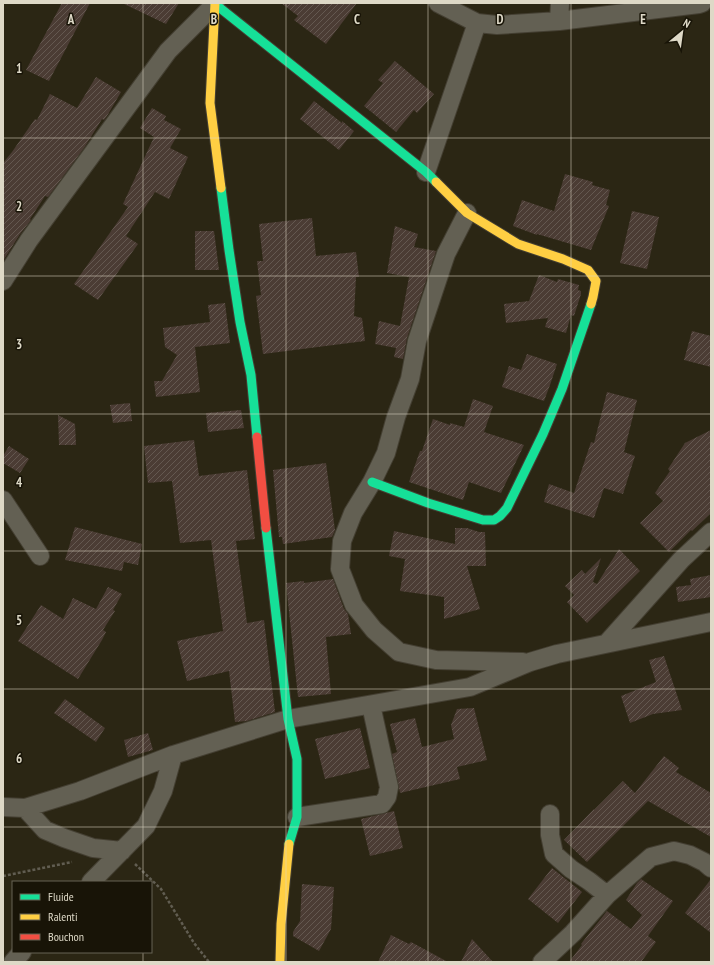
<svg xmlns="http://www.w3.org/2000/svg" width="714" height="965" viewBox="0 0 714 965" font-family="'PT Sans Narrow',sans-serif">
	<defs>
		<pattern id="building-hatch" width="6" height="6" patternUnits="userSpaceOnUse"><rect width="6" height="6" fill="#4b3c34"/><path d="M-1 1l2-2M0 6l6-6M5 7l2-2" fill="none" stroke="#645850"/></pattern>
	</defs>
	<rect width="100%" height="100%" fill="#2b2614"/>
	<path fill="url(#building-hatch)" d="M62,3H90L49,81L26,70Z
		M122,3H179L166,24Z
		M281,3H357L326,44L294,20L298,16Z
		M395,61L434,94L417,113L414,110L396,132L364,106L383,83L378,80Z
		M96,77L121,92L107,116L104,120L102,119L84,148L48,197L45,196L30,219L31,220L20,234L3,261V163L12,152L35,119L37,120L50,94L77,108Z
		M314,101L342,123V121L354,131L339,150L300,119Z
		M152,108L166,116L164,120L181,129L170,148L188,157L169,199L155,192L126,236L138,244L98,300L74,284L128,207L123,204L154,137L140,128Z
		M565,174L593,182L592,185L610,190L606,205L609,206L591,250L537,234V235L513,226L522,200L554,211Z
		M632,211L659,217L647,269L620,263Z
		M312,218L316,256L356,252L359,277H356L354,316L362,318L365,341L263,354L256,296L261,295L257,261H263L259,224Z
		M395,226L418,234L414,247L436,251L407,338L403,359L394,357L396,348L375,344L379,321L400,326L409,277L387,273Z
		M195,231H214L219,270H195Z
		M539,275L557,282L558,279L579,285L578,290L581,291V294L574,316L571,315L566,333L545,327L548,318L506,323L504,304L529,301Z
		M225,303L230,343L195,347L200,392L156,397L154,381H162L177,355L165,347L163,328L210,322L208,305Z
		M692,331L711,336V367L684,360Z
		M527,354L557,364L550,385L544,401L502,387L509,366L521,370Z
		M607,392L637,400L624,452L635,456L623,494L604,488L594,518L544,502L549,484L574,493L591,442L594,443Z
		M473,399L493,406L484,432L524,445L501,493L469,482L463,500L409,482L420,451H422L433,419L450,425V423L464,427Z
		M130,403L132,421L113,423L110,405Z
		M241,410L244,428L208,432L206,413Z
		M58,415L75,424L76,445H59Z
		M711,430V513L692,531L691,530L669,552L640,523L663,501L655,493L670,471L668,469L685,443Z
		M194,440L199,476L247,470L255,539L236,541L247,623L264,620L275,712L247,721L235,722L229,671L187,681L177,641L223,631L211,540L180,543L172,481L148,483L144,446Z
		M9,446L29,459L20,473L3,463V456Z
		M326,463L335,530L332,537L283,544L282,537H279L273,470Z
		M75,527L142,544L138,565L124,562L122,571L65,560Z
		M455,528H467L479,532H485L486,566H467L480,609L444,619V597L400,591L405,559L389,556L394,531L455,544Z
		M619,549L640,571L587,623L567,602L574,595L565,586L582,570L585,574L601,558L593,582L597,584Z
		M711,575V597L678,602L676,587L691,585L690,579Z
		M333,579L344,609L348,614L351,634L326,637L331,694L298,697L286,583L304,581V583Z
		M108,587L122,594L113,610L115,611L103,630L106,632L102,640L78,679L18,641L41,605L63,619L73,598L96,609Z
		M664,656L682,710L653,714L630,723L621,696L656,682L649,660Z
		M65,699L105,728L96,742L54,713Z
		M474,708L487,760L457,767L460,779L400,793L392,754L397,752L390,724L415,718L422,747L454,739L451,725L457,709Z
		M360,728L370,768L325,779L315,739Z
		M148,733L153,750L128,757L124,740Z
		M664,756L679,768L676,772L711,793V837L648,801L587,862L564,840L594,809V810L623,781L635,793Z
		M394,811L403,848L370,856L361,819Z
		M552,868L582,892L558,923L528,899Z
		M641,879L673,901L648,936L656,942L641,962H569L582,945L581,944L607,911L631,929L642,915L626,900L637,883Z
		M711,879V933L685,913Z
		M302,884L334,887L331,929L319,951L293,936V932L300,921Z
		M391,935L409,944L411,942L448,962H378Z
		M472,939L493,962H461Z"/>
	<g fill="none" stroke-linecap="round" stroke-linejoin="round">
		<g stroke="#443f32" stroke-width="20">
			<path id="street" d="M438,3L477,23L497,25L559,21L699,4L702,3
				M559,21L560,3
				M426,172L477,23
				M467,213L446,254L417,341L410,379L396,417L386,453L372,482L353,513L342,541L340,569L354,605L374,630L399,652L436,660L523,662
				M3,281L29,240L168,51L215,4
				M3,500L40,556
				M607,643L681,560L711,532
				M3,807L25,808L80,791L173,755L288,719L470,687L530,662L557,654L711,622
				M25,808L45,830L64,838L93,848L122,851
				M550,814V835L554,854L571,869L589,881L607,895
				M297,817L382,804L387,797L389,787L371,705
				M91,882L146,826L163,791L173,755
				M13,962L22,952
				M542,962L573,933L607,895L651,857L674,851L690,855L704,862L711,868"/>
		</g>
		<g stroke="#443f32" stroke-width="11">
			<path id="fast" d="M215,4L426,172L436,182
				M221,188L229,250L240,322L251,375L257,437
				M372,482L428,503L483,520H494L500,516L507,508L543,434L562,389L591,304
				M266,528L288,719L297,759V817L289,844"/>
		</g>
		<g stroke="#443f32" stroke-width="11">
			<path id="slow" d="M215,3L210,103L221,188
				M436,182L467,213L518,244L563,259L588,270L596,281L593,297L591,304
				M280,962L281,924L289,844"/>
		</g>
		<g stroke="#443f32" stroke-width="11">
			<path id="jam" d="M257,437L266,528"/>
		</g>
		<path stroke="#615d51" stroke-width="2.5" stroke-dasharray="3 2" stroke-linecap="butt" d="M135,864L161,889L194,943L209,962
			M3,876L72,862"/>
		<use href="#street" stroke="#636053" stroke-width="18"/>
		<use href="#fast" stroke="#16e098" stroke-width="9"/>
		<use href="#slow" stroke="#ffcf43" stroke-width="9"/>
		<use href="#jam" stroke="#f24e42" stroke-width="9"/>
	</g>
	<path fill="none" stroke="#ded9c7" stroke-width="1" stroke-opacity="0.55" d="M143,3V882M286,3V962M428,3V962M571,3V962M3,138H711M3,276H711M3,414H711M3,551H711M3,689H711M3,827H711M143,952V962"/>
	<g font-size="13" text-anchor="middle" font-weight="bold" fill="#ded9c7" stroke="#181407" stroke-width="3" stroke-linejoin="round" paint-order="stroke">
		<text x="71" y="24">A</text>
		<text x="214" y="24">B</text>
		<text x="357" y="24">C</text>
		<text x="500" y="24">D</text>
		<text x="643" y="24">E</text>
		<text x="19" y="73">1</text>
		<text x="19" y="211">2</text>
		<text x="19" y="349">3</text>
		<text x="19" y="487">4</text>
		<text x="19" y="625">5</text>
		<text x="19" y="763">6</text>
	</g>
	<rect width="714" height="965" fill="none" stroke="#ded9c7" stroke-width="8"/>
	<rect x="12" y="881" width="140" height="72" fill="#181407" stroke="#676354"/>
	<rect x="20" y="894" width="20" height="6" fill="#16e098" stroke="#676354"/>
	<text x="48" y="901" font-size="12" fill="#ded9c7">Fluide</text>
	<rect x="20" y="914" width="20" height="6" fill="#ffcf43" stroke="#676354"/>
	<text x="48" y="921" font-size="12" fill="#ded9c7">Ralenti</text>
	<rect x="20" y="934" width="20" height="6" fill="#f24e42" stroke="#676354"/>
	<text x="48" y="941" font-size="12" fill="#ded9c7">Bouchon</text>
	<g transform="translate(682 32) rotate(29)" stroke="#181407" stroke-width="3" paint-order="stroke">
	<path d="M0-3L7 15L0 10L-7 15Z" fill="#ded9c7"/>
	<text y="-6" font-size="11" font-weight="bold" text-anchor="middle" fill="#ded9c7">N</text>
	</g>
</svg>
